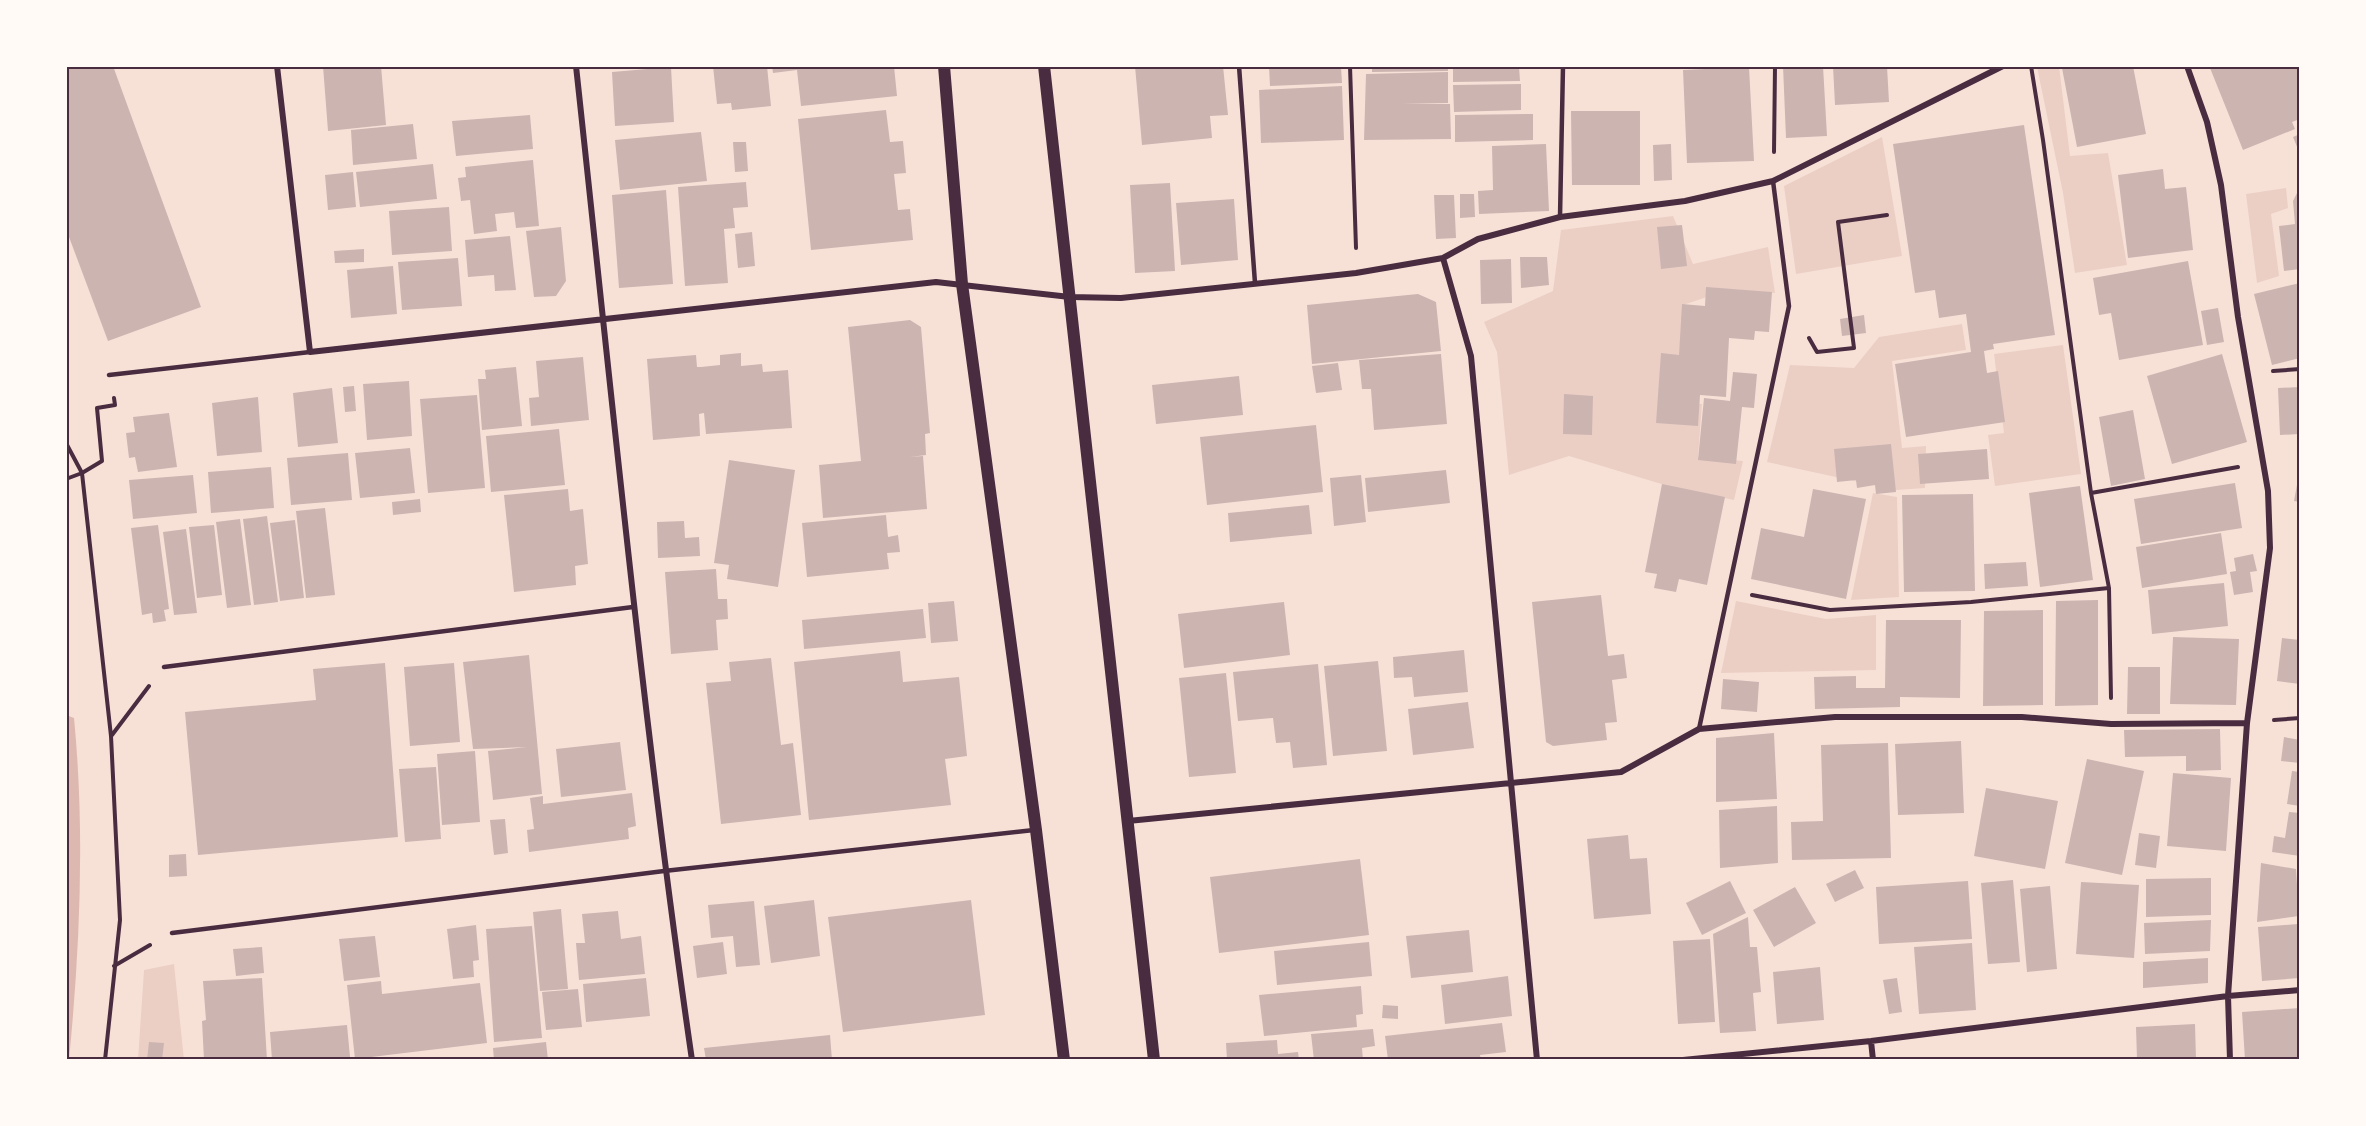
<svg xmlns="http://www.w3.org/2000/svg" width="2366" height="1126" viewBox="0 0 2366 1126" font-family="'Sofia Sans Condensed',sans-serif">
	<rect width="100%" height="100%" fill="#f7e1d7"/>
	<path fill="#ebcfc5" d="M2039,66H2059L2070,156L2108,153L2127,265L2075,273L2063,193L2037,67Z
		M1882,137L1902,256L1796,274L1784,186Z
		M2286,188L2288,208L2271,214L2279,276L2257,283L2246,194Z
		M1673,216L1693,264L1768,247L1775,293L1731,289L1683,305L1676,402L1702,404L1698,457L1743,461L1734,500L1668,486L1569,456L1509,475L1497,352L1484,322L1553,291L1561,230Z
		M1962,324L1966,350L1892,361L1902,448L1926,446L1925,488L1896,490L1767,462L1790,365L1854,368L1879,337Z
		M2063,345L2081,474L1995,486L1988,435L2004,433L1994,354Z
		M1873,493L1897,497L1899,597L1851,600Z
		M1736,601L1826,619L1876,615V670L1721,673Z
		M174,964L184,1060H138L144,970Z"/>
	<path fill="#dcb8b0" d="M66,715L74,718C85,832 80,946 69,1060H66Z"/>
	<path fill="#ccb4b1" d="M66,66H113L201,307L108,341L66,229Z
		M323,66H381L386,125L328,131Z
		M713,66H767L771,106L732,110L731,103L717,104Z
		M772,66H894L897,96L801,106L797,70L773,73Z
		M1135,66H1223L1228,115L1210,116L1212,138L1142,145Z
		M1269,66H1341L1342,83L1270,86Z
		M1372,66H1448V71L1372,72Z
		M1453,66H1519L1520,81L1453,82Z
		M1783,66H1823L1827,136L1786,138Z
		M1833,66H1887L1889,102L1835,105Z
		M2071,66H2133L2146,134L2077,147L2062,68Z
		M2215,66H2300V119L2292,122L2295,129L2243,150L2210,68Z
		M671,67L674,122L615,126L612,72Z
		M1749,67L1754,161L1687,163L1683,70Z
		M1448,72V103L1402,104H1450L1451,139L1364,140L1366,74Z
		M1521,84V110L1454,112L1453,85Z
		M1342,86L1344,140L1261,143L1259,90Z
		M886,110L890,142L903,141L906,173L894,174L898,210L910,209L913,240L811,250L798,119Z
		M1571,111H1640V185H1572Z
		M1533,114V140L1455,142V115Z
		M530,115L533,149L456,156L452,121Z
		M413,124L417,159L353,165L351,130Z
		M2024,125L2055,335L1993,344L1994,349L1984,351L1987,373L1998,371L2005,422L1906,437L1895,364L1971,352L1966,314L1939,318L1935,290L1915,293L1893,144Z
		M701,132L707,181L620,190L615,140Z
		M2300,134V154L2293,137Z
		M733,142H746L748,171L735,172Z
		M1546,144L1549,211L1479,214L1478,191L1493,190L1492,146Z
		M1671,144L1672,180L1654,181L1653,145Z
		M533,160L539,226L516,228L514,212L495,214L497,231L474,234L470,200L461,201L458,178L466,177L465,167Z
		M433,164L437,199L360,207L356,172Z
		M2163,169L2165,189L2186,187L2193,250L2128,258L2118,175Z
		M353,172L356,207L328,210L325,175Z
		M746,182L748,207L733,208L735,228L724,229L728,283L685,286L678,187Z
		M1170,183L1175,271L1135,273L1130,185Z
		M2300,187V269L2284,271L2279,226L2295,224L2293,201Z
		M666,190L673,284L619,288L612,195Z
		M1460,194H1474L1475,217L1460,218Z
		M1434,195H1454L1456,238L1436,239Z
		M1234,199L1238,260L1181,265L1176,203Z
		M449,207L452,251L392,255L389,211Z
		M1682,225L1687,266L1661,269L1657,227Z
		M561,227L566,281L556,296L534,297L526,231Z
		M752,232L755,266L738,268L735,234Z
		M510,236L516,290L495,291L494,275L468,277L465,240Z
		M364,249V262L335,263L334,251Z
		M1520,257H1547L1549,285L1521,288Z
		M458,258L462,306L402,310L398,262Z
		M1511,259L1512,303L1481,304L1480,260Z
		M2188,261L2203,345L2119,360L2111,313L2099,315L2093,278Z
		M393,266L397,314L351,318L347,270Z
		M2300,283V358L2272,365L2254,294Z
		M1706,287L1772,292L1769,332L1755,331L1754,340L1729,338L1726,397L1700,395L1698,426L1656,423L1661,353L1679,355L1682,304L1705,306Z
		M1418,294L1436,302L1441,351L1312,364L1307,305Z
		M2218,308L2224,342L2207,345L2201,311Z
		M1864,315L1866,333L1842,336L1840,319Z
		M910,320L921,327L930,433L925,434L926,455L910,457L923,456L927,509L823,518L819,465L861,461L848,327Z
		M741,353V366L762,364L763,372L788,370L792,428L706,434L704,413L699,414L700,436L653,440L647,359L696,355L697,367H701L720,365V355Z
		M1441,354L1447,424L1374,430L1371,389H1362L1359,360Z
		M2222,354L2247,442L2172,464L2147,376Z
		M583,357L589,420L531,426L529,398L539,397L536,361Z
		M1338,363L1342,390L1316,393L1312,366Z
		M516,367L522,426L482,430L478,379H486L485,370Z
		M1733,372L1757,374L1754,408L1742,407L1736,464L1698,460L1704,398L1730,401Z
		M1239,376L1243,415L1156,424L1152,385Z
		M409,381L412,436L367,440L363,384Z
		M354,386L356,411L345,412L343,387Z
		M2300,387V434L2280,435L2278,388Z
		M332,388L338,443L298,447L293,393Z
		M1564,394L1593,396L1592,435L1563,434Z
		M477,395L485,488L428,493L420,399Z
		M258,397L262,452L217,456L212,403Z
		M2133,410L2145,479L2111,486L2099,417Z
		M169,413L177,467L138,472L135,457L129,458L126,433L135,432L133,417Z
		M1316,425L1323,492L1207,505L1200,437Z
		M559,429L565,485L491,492L486,436Z
		M1891,444L1896,492L1876,494L1875,485L1857,488L1856,480L1837,482L1834,449Z
		M410,448L415,493L360,498L355,453Z
		M1987,449L1989,479L1920,484L1918,454Z
		M348,453L352,500L291,505L287,458Z
		M729,460L795,470L778,587L727,579L729,565L714,563Z
		M271,467L274,508L211,513L208,472Z
		M1446,470L1450,503L1368,512L1365,478Z
		M2299,474H2300V502L2294,501Z
		M193,475L197,513L133,519L129,480Z
		M1361,475L1366,522L1334,526L1330,478Z
		M2235,483L2242,528L2141,544L2134,499Z
		M1662,484L1725,497L1707,585L1679,579L1676,592L1654,588L1657,574L1645,572Z
		M2080,486L2093,580L2040,587L2029,493Z
		M568,489L570,511L583,509L588,564L575,566L576,585L514,592L504,495Z
		M1813,489L1866,499L1846,599L1751,579L1761,528L1804,537Z
		M1973,494L1975,591L1904,592L1902,495Z
		M420,499L421,512L393,515L392,502Z
		M1309,505L1312,534L1230,542L1228,513Z
		M325,508L335,595L306,598L296,511Z
		M886,515L888,537L898,535L900,552L887,553L889,569L807,577L802,523Z
		M267,516L278,602L254,605L243,519Z
		M240,519L251,605L227,608L216,522Z
		M295,520L304,598L280,601L270,523Z
		M684,521L685,538L699,537L700,556L658,558L657,522Z
		M158,525L169,609L164,610L166,621L153,623L152,613L142,615L131,528Z
		M214,525L222,595L197,598L189,527Z
		M186,529L197,613L174,615L163,532Z
		M2221,533L2227,574L2142,588L2136,547Z
		M2253,554L2257,571L2250,572L2253,592L2234,595L2230,572L2236,571L2234,558Z
		M2026,562L2028,586L1985,589L1984,564Z
		M716,569L718,599H727L728,619L716,620L718,650L671,654L665,572Z
		M2224,583L2228,626L2152,634L2148,590Z
		M1601,595L1608,656L1624,654L1627,678L1612,680L1617,722L1605,723L1607,740L1553,746L1546,742L1532,602Z
		M2098,600V705L2055,706L2056,601Z
		M954,601L958,641L931,643L928,603Z
		M1284,602L1290,655L1184,668L1178,614Z
		M923,609L926,638L804,649L802,620Z
		M2043,610V705L1983,706L1984,611Z
		M1886,620H1961L1960,698L1900,697V707L1815,709L1814,677L1856,676V688H1885Z
		M2173,637L2239,639L2236,705L2170,704Z
		M2282,638L2300,640V684L2277,681Z
		M1464,650L1468,692L1414,697L1412,677L1394,678L1393,657Z
		M900,651L903,682L959,677L967,756L945,759L951,805L809,820L794,662Z
		M529,655L542,794L493,800L488,751L527,747L473,749L463,662Z
		M771,658L781,745L793,743L801,815L721,824L706,683L731,681L729,662Z
		M1378,661L1387,751L1333,756L1324,666Z
		M385,663L398,837L198,855L185,712L316,700L313,669Z
		M454,663L460,742L410,746L404,667Z
		M1318,664L1327,765L1293,768L1290,742L1276,743L1273,718L1238,721L1233,672Z
		M2128,667H2160V714H2127Z
		M1226,673L1236,773L1189,777L1179,678Z
		M1723,679L1759,682L1757,712L1721,709Z
		M1468,702L1474,748L1413,755L1408,709Z
		M2220,729L2221,770L2186,771V756L2125,757L2124,730Z
		M1774,733L1777,799L1716,802V738Z
		M2284,737L2300,740V763L2281,761Z
		M1961,741L1964,813L1898,815L1895,744Z
		M620,742L626,790L561,797L556,749Z
		M1888,743L1891,858L1792,860L1791,822L1823,821L1821,745Z
		M475,751L480,822L442,825L437,754Z
		M2087,759L2144,771L2122,875L2065,863Z
		M436,767L441,839L405,842L399,769Z
		M2292,771L2300,772V806L2287,804Z
		M2173,773L2231,778L2226,851L2167,846Z
		M1986,788L2058,801L2045,869L1974,856Z
		M632,793L636,826L628,828L629,839L529,852L527,830L534,829L530,798L543,796V804Z
		M1777,806L1778,863L1720,868L1719,810Z
		M2289,812L2300,813V856L2272,852L2274,836L2285,838Z
		M505,819L508,853L494,855L490,820Z
		M2139,833L2160,836L2156,868L2135,865Z
		M1628,835L1630,859L1647,858L1651,914L1594,919L1587,839Z
		M186,854L187,876L169,877V855Z
		M1360,859L1369,935L1219,953L1210,877Z
		M2261,863L2296,869L2299,916L2257,922Z
		M1855,870L1864,888L1835,902L1826,884Z
		M2211,878V915L2146,917V879Z
		M2013,880L2020,962L1988,964L1981,883Z
		M1730,881L1746,913L1702,935L1686,903Z
		M1968,881L1972,939L1879,944L1876,887Z
		M2081,882L2139,885L2134,958L2076,954Z
		M2050,886L2057,969L2027,972L2020,889Z
		M1795,887L1816,923L1774,947L1753,910Z
		M814,900L820,956L771,963L764,906Z
		M971,900L985,1015L843,1032L828,917Z
		M754,901L760,965L736,967L733,936L711,938L708,905Z
		M561,909L568,989L540,991L533,912Z
		M618,911L621,939L641,936L645,974L579,980L576,943H585L582,914Z
		M1748,917L1750,947H1757L1761,992L1753,993L1756,1031L1720,1033L1713,934Z
		M2211,920L2210,951L2145,954L2144,923Z
		M2298,924L2300,978L2262,981L2258,927Z
		M476,925L479,960L473,961L474,977L453,979L447,929Z
		M532,926L542,1038L494,1042L486,929Z
		M1469,930L1473,972L1411,978L1406,936Z
		M375,936L380,977L344,981L339,939Z
		M1710,939L1715,1022L1678,1024L1673,941Z
		M723,942L727,974L697,978L693,946Z
		M1369,942L1372,976L1277,985L1274,951Z
		M1972,943L1976,1010L1919,1014L1914,947Z
		M262,947L264,973L236,976L233,949Z
		M2208,958V983L2143,988V962Z
		M1820,967L1824,1020L1777,1024L1773,972Z
		M1508,976L1512,1016L1445,1024L1441,985Z
		M262,978L267,1060H204L202,1021L206,1020L203,981Z
		M646,978L650,1016L586,1022L583,984Z
		M1897,978L1902,1012L1889,1014L1883,980Z
		M381,981L382,994L480,983L487,1043L355,1059L347,985Z
		M1361,986L1363,1014L1356,1015L1357,1027L1264,1036L1259,995Z
		M578,989L582,1027L546,1030L542,992Z
		M1383,1005L1398,1006V1019L1382,1018Z
		M2300,1008V1060H2245L2242,1012Z
		M1502,1023L1506,1052L1480,1055L1481,1060H1388L1385,1036Z
		M2195,1024L2196,1060H2137L2136,1027Z
		M347,1025L350,1057L316,1060H272L270,1032Z
		M1373,1029L1375,1046L1362,1048L1363,1060H1314L1311,1034Z
		M830,1035L832,1060H706L704,1048Z
		M1277,1040L1278,1054L1298,1052L1299,1060H1227L1226,1043Z
		M149,1042L164,1043L162,1060H147Z
		M546,1042L548,1060H494L493,1048Z"/>
	<g fill="none" stroke-linecap="round" stroke-linejoin="round">
		<path stroke="#4a2c40" stroke-width="4" d="M1350,66L1356,248
			M2031,66L2043,140L2091,493L2109,588L2111,698
			M1774,152L1775,66
			M1809,338L1817,352L1854,348L1838,222L1887,215
			M2273,371L2300,369
			M66,443L82,473L111,736L120,920L105,1060
			M66,479L82,473L102,461L97,408L115,405L114,398
			M2091,493L2238,467
			M1752,595L1830,610L1971,602L2109,588
			M2274,720L2300,718
			M112,735L149,686
			M114,966L150,945"/>
		<path stroke="#4a2c40" stroke-width="4.5" d="M1239,66L1255,283
			M1560,217L1563,66
			M109,375L310,352
			M164,667L633,607
			M1699,729L1789,306L1773,181
			M172,933L664,871L1034,830"/>
		<path stroke="#4a2c40" stroke-width="6" d="M277,66L310,352L936,282L1070,297L1121,298L1356,273L1443,258L1478,239L1560,217L1685,201L1773,181L2003,66
			M576,66C612,398 644,730 692,1060
			M2187,66L2207,122L2221,185L2238,317L2268,491L2270,548L2247,723L2228,996L2230,1060
			M1443,258L1471,356L1537,1060
			M1128,821L1621,772L1699,729L1835,717H2022L2111,724L2247,723
			M1871,1041L1873,1060
			M1683,1060L1871,1041L2228,996L2300,990"/>
		<path stroke="#4a2c40" stroke-width="12" d="M944,66L962,284L1036,830L1064,1060
			M1044,66L1154,1060"/>
	</g>
	<rect width="2366" height="1126" fill="none" stroke="#fffaf5" stroke-width="135"/>
	<rect x="68" y="68" width="2230" height="990" fill="none" stroke="#4a2c40" stroke-width="2"/>
</svg>
